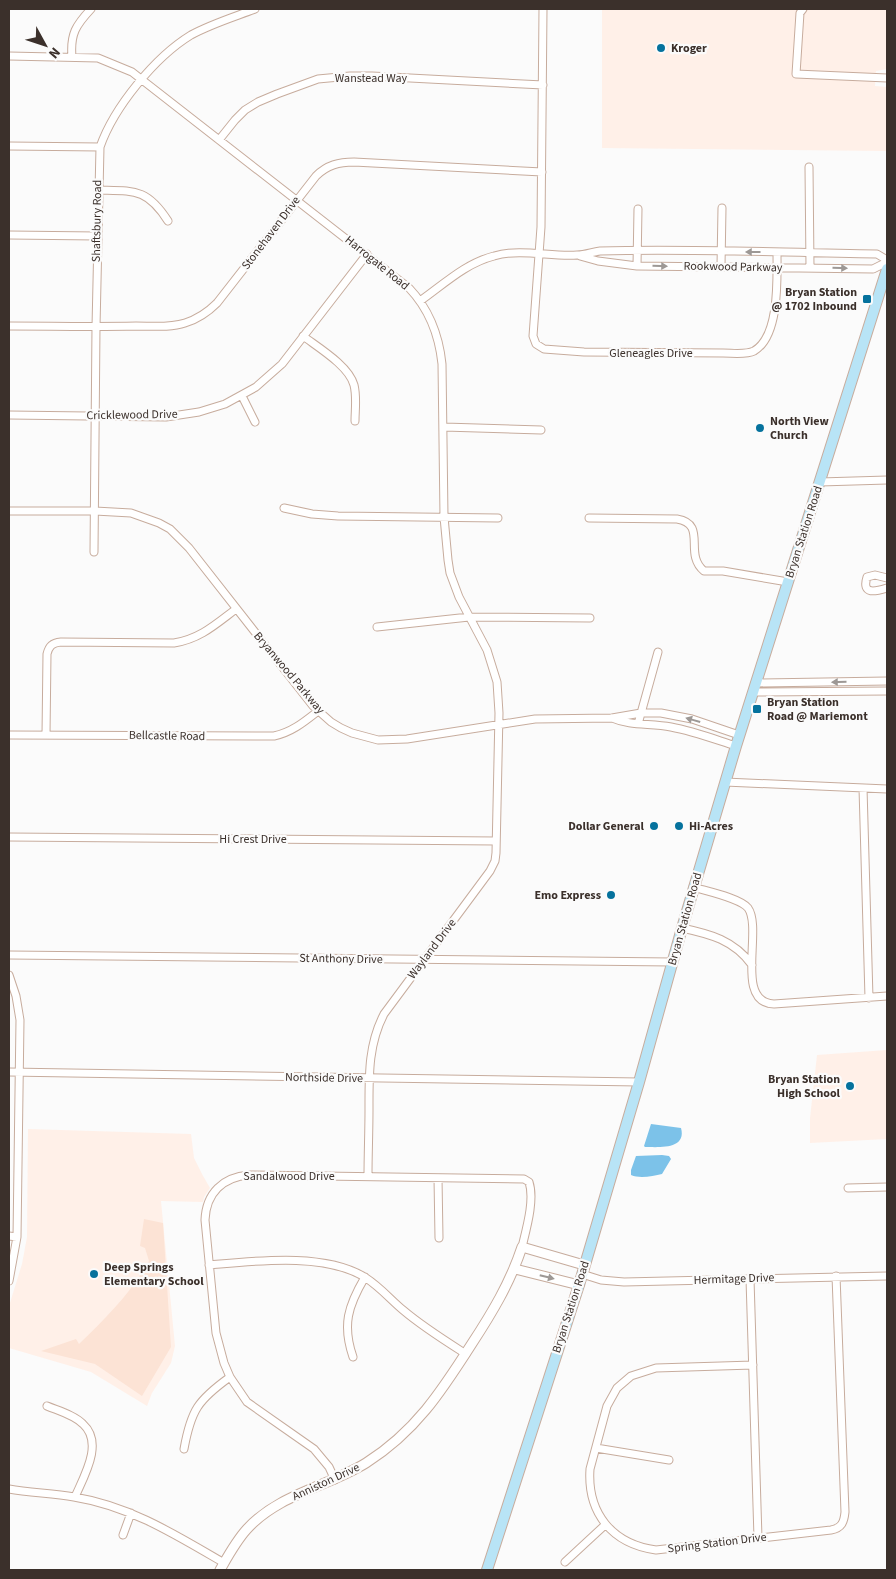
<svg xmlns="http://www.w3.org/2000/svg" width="896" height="1579" viewBox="0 0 896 1579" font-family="'Source Sans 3',sans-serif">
	<rect width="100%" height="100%" fill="#fbfbfb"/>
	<path fill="#fff0e8" d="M602,9H887V69L876,71L875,86L887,87V151L602,148Z
		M887,1050V1139L810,1143V1118L817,1055Z
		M28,1129L191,1134L194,1158L202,1174L210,1188L204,1197L203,1202L161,1201L175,1346L171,1363L152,1393L147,1406L91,1372L9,1348V1306L22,1264L27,1237Z"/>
	<path fill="#fce3d5" d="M144,1219L163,1223L171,1347L142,1396L95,1364L41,1351L76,1339L79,1344C106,1318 131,1293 149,1261L145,1248L140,1246Z"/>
	<path fill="#7cc2e9" d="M651,1124L681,1128C687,1150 658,1147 645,1147L644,1146Z
		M662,1155L669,1156L671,1159L662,1174C653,1176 640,1179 631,1175V1170L636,1156Z"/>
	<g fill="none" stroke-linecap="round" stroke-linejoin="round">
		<g stroke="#c7ac9d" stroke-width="9">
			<path id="minor" d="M543,9L541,227L533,336L536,344L544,349L584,352L723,353C733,353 746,355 754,351C780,336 777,278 777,252
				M803,9L800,13L796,74L887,78
				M9,56L98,58L132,72L409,288C429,309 439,335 442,364L444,517L448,560L450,573L459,597L487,650L497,682L499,713L496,853L495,861L490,871L384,1014C368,1045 369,1076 369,1110C369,1132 368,1154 368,1176
				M72,57C70,34 76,25 91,9
				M219,140L235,120L245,110L258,102L277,94L318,79L350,76H372L543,85
				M9,146L100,147
				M809,167L810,267
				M98,190C134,191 147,188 168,221
				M9,235L97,236
				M580,256L598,261L637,266L873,269L887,262
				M637,266L638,209
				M721,266L722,208
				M420,301C444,284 466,263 494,256C521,248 550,257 577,255C585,255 592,252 600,251C692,248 785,253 877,254L887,260
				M9,326C51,326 93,327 136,326C152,326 170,328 185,323C198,319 208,312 217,303L316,176C327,165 339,162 354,162L542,172
				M303,336C319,348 349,366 354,385C357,397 355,410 355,421
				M242,396L255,422
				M9,415L166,417L199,412L225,404L256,387L282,364L367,254
				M444,427L541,430
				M820,482L887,480
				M284,508L312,514L338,516L498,518
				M9,511H95L131,513L159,523L170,529L189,548L313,706L331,722L341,728L352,733L378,740L407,739L535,719L612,718L641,713H661L692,719L739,735
				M589,518L677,519C708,524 683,554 704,571H723L788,582
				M94,552L96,327L100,147C114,107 155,57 191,35C211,24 234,17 255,9
				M887,578L875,575L867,577C861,596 877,591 887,588
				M377,627L469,617L590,618
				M755,683L887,681
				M753,692L887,691
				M612,718C630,726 651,723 671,727C693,731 714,739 736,746
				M638,724L658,652
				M9,735L274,736C292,732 304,722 318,711
				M46,735L47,654C49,646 52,643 61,642L174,643C200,639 216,624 236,609
				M725,782L887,789
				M863,788L869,998
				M9,837L496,841
				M693,887C706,891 740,898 748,908C763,929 734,1003 774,1004L887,996
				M682,928C710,934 734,940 752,965
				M9,955L672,962
				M9,975L16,996L20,1020L17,1237L9,1281
				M9,1072L639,1082
				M438,1178L439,1238
				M848,1188L887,1187
				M9,1236L17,1237
				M209,1265C255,1261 326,1252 366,1278C380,1287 391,1300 403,1310C423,1327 444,1340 466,1354
				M582,1274L601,1280L624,1282L887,1276
				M750,1279L758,1538
				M353,1357C342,1325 348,1306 365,1277
				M753,1365L656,1368L631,1376L617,1388L607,1406L590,1469C587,1513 612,1544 656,1550L831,1530C842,1528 844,1522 845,1512L836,1276
				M47,1406C59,1411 74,1415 83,1424C104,1443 84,1476 75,1497
				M596,1448L669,1460
				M184,1449C191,1410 198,1400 230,1377
				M335,1480L329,1467L314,1449L247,1402L230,1377L224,1363L216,1333L205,1220C206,1193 223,1177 249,1175L524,1179L529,1182C535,1200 526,1230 522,1247
				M9,1489C30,1493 52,1493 74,1497C130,1506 176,1535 224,1563
				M123,1535L131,1513
				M565,1562L605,1525"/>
		</g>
		<g stroke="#c7ac9d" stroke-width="11">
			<path id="tertiary" d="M515,1269L579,1285
				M220,1570C228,1556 236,1541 247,1529C279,1494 327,1487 366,1463C415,1432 441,1392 471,1345C492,1313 510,1283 522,1247L584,1265"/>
		</g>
		<g stroke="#c7ac9d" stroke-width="12">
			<path id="secondary" d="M487,1570L579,1285L639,1082L682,928L736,746L887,269"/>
		</g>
		<use href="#minor" stroke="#fff" stroke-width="7"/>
		<use href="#tertiary" stroke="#fff" stroke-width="9"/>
		<use href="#secondary" stroke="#b8e4f6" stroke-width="10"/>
	</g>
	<defs><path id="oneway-solid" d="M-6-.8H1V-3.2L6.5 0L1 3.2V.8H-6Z" transform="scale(1.25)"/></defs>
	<g fill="#9d9895">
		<use href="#oneway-solid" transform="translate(753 252) rotate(-180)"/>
		<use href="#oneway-solid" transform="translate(660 266) rotate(1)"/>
		<use href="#oneway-solid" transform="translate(840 268) rotate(1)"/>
		<use href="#oneway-solid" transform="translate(839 682) rotate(179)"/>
		<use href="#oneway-solid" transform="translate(693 720) rotate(-164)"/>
		<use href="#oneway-solid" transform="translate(547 1277) rotate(14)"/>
	</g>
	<g fill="#05729d" stroke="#fbfbfb" stroke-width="2">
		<circle cx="661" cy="48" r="5"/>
		<rect x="862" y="294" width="10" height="10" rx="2.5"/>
		<circle cx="760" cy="428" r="5"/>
		<rect x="752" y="704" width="10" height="10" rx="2.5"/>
		<circle cx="654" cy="826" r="5"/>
		<circle cx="679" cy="826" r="5"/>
		<circle cx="611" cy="895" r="5"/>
		<circle cx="850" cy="1086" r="5"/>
		<circle cx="94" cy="1274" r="5"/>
	</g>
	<g text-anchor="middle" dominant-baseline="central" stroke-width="4.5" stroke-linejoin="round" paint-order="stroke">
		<g font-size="12" font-weight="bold" fill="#3b302b" stroke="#fbfbfb" text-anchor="start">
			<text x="671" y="48">Kroger</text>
			<text x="857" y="292" text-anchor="end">Bryan Station<tspan x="857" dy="14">@ 1702 Inbound</tspan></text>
			<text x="770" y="421">North View<tspan x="770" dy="14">Church</tspan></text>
			<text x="767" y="702">Bryan Station<tspan x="767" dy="14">Road @ Mariemont</tspan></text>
			<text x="644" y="826" text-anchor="end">Dollar General</text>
			<text x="689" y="826">Hi-Acres</text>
			<text x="601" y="895" text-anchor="end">Emo Express</text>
			<text x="840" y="1079" text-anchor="end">Bryan Station<tspan x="840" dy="14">High School</tspan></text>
			<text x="104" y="1267">Deep Springs<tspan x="104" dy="14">Elementary School</tspan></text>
		</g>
		<g font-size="12" fill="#3b302b" stroke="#fbfbfb">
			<text x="371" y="78">Wanstead Way</text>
			<text transform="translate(97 221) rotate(-89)">Shaftsbury Road</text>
			<text transform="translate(271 233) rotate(-53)">Stonehaven Drive</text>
			<text transform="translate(377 263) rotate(39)">Harrogate Road</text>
			<text transform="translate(733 267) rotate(1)">Rookwood Parkway</text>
			<text x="651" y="353">Gleneagles Drive</text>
			<text transform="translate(132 415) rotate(-1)">Cricklewood Drive</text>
			<text transform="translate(804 532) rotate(-72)">Bryan Station Road</text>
			<text transform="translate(289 673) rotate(50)">Bryanwood Parkway</text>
			<text transform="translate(167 736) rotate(1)">Bellcastle Road</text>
			<text x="253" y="839">Hi Crest Drive</text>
			<text transform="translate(685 919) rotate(-74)">Bryan Station Road</text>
			<text transform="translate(432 949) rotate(-53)">Wayland Drive</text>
			<text transform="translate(341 959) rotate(1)">St Anthony Drive</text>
			<text transform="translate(324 1078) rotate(1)">Northside Drive</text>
			<text x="289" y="1176">Sandalwood Drive</text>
			<text transform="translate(734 1279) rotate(-2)">Hermitage Drive</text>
			<text transform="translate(571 1307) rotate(-72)">Bryan Station Road</text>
			<text transform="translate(326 1482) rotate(-25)">Anniston Drive</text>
			<text transform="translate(717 1543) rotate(-7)">Spring Station Drive</text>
		</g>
	</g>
	<rect width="896" height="1579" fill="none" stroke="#3b302b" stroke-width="20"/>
	<g transform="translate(45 45) rotate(130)" stroke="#fbfbfb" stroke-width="4" paint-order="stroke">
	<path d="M0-4L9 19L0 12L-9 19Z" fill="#3b302b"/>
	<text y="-8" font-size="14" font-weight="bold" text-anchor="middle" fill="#3b302b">N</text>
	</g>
</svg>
